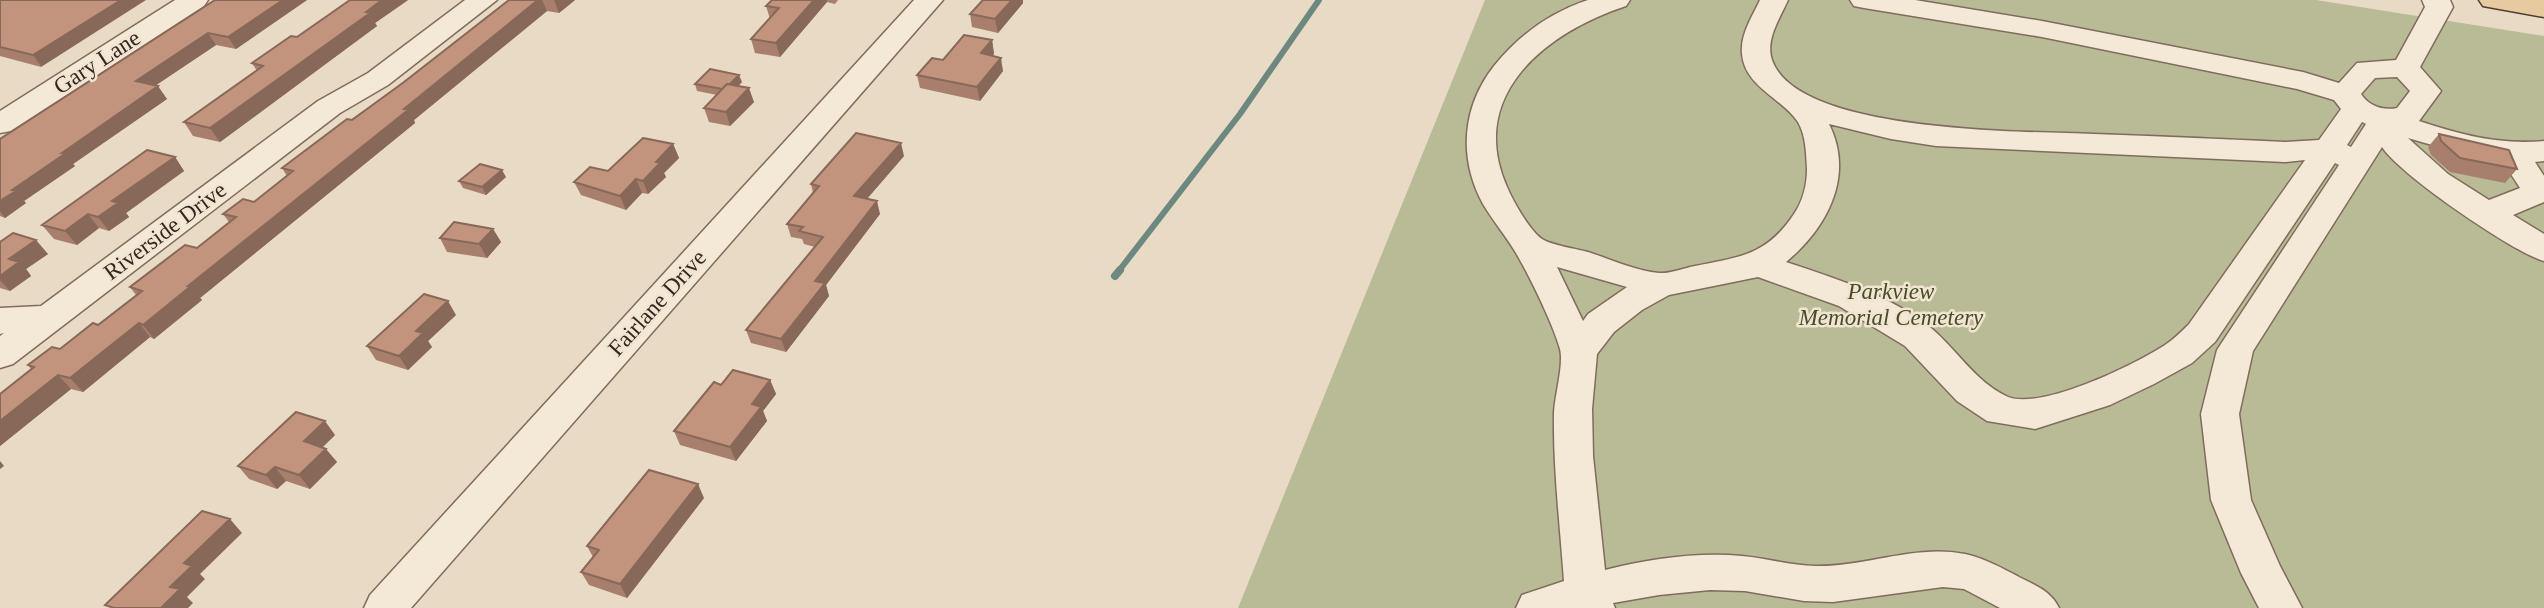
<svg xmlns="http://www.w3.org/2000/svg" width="2544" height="608" viewBox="0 0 2544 608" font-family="'Times New Roman',serif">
	<rect width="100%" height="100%" fill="#e8dac4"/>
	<path fill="#b9bb97" d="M1485,0H2316L2544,36V608H1238Z"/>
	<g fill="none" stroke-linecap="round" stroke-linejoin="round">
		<path stroke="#6d897f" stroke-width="6" d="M1118,272L1240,114L1319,0"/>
		<path stroke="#6d897f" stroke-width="8" d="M1115,276L1120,270"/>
		<g stroke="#806c5c" stroke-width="3">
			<path id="minor" d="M175,0H208L204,6L11,131L0,133V111Z
				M465,0H497L388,85L340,113L13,364L0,368V336L4,333L0,334V308L41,306L318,101L368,73Z
				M914,0H943L411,608H364L370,595Z
				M1588,0H1630L1626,6C1547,32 1466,94 1507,187C1513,201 1530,231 1542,239C1551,245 1577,249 1588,252C1610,259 1636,271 1659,273C1670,274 1684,268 1695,266C1740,257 1767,255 1794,214C1803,201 1807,184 1807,169C1806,153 1806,136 1798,122C1782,98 1745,87 1742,54C1740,35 1752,17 1760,0H1788C1780,18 1765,40 1772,60C1798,134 2028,131 2094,134C2157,136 2221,139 2285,142L2319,140L2341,109L2334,100L2297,89L2042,37L1864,8L1854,6L1850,0H1915L2042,21L2303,72L2339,83L2357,63L2396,60L2425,7L2422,0H2450L2453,7L2420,67L2441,91L2419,121C2461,135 2500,145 2544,141V161L2535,162L2544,176V202L2513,215L2544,234V261C2514,253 2399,174 2382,147L2253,351L2239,414L2251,500L2280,566L2302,608H2259L2241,573L2211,500L2201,414L2217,350L2339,165L2335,163L2215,342L2192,363L2154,384L2110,405L2035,429L1987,421L1957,401L1905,346L1839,306L1758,277L1669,295L1642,310L1614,332L1597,354L1592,409L1593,456L1605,570C1649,559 1697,552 1742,556C1767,558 1791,566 1816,566C1865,567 1916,544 1965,554C1984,558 2002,568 2019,577C2035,585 2051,591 2059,608H2000L1964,589L1943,587L1833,602L1804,601L1745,591L1710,590L1659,595L1613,603L1615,608H1516L1522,595L1564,581C1560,525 1553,468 1554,412C1555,394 1564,364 1560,349C1553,324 1529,275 1516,253C1506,236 1493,221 1483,204C1458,158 1462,107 1494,66C1519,35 1551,12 1588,0ZM2397,77L2410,91L2397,108C2383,111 2369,106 2361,94L2375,78ZM2362,122L2366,124L2351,147L2347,145ZM1829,124L1891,139L1936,146L2285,162L2305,160L2189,324C2182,331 2174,339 2165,345C2136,364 2039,412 2006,396C1975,381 1957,350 1931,328C1892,296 1834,278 1786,262C1827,228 1855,176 1829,124ZM2408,138L2463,154L2503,162L2520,188L2489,200L2448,174ZM1557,267L1627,287L1588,314L1583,321Z"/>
		</g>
		<g stroke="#4f3c30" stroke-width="3">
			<path id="major" d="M2479,0H2544V17L2483,6Z"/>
		</g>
		<use href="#minor" fill="#f4e8d6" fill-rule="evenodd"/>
		<use href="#major" fill="#e7ca9f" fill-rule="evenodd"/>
	</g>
	<path fill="#a77f6c" d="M0,0L41,67L0,56Z
		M215,0H307L236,49L216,45L155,86L167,99L73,164L75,166L24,201L26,203L5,218L0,216V139Z
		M350,0H408L375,23L377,26L220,142L193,136L184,122L257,71L252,63L297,37Z
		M509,0H575L559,13L547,11L414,120L415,123L200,298L202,300L154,339L150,337L83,392L71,389L0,446V394L31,369L28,365L60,349L98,325L136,295L130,287L197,248L229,222L223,214L254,202L287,176L282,168L404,82Z
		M772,0H838L835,4L827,2L780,57L755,53L751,39L770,19L766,6Z
		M983,0H1023V3L998,33L972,27L970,14Z
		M992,40L994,54L992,56L1003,71L980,101L920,88L917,75L943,60Z
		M742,82L738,86L754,102L730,126L709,122L704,108L717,95L697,91L695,84Z
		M2439,134L2517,169L2505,183L2450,172L2431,155L2428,147Z
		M673,144L679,158L664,173L666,177L648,194L642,193L626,210L581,195L574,182L608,171Z
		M904,156L867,199L880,214L826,285L829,296L786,352L751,343L746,330L815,247L804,244L802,239L791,237L787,224L813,193L811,184Z
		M175,157L184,171L126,213L129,217L109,231L99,228L77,245L54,239L42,225Z
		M506,177L486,195L463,188L459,181Z
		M493,229L501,242L487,258L447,252L440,238Z
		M0,242L48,254L26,269L31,276L10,291L0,288Z
		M456,315L428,341L432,347L408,370L376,360L367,346Z
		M770,380L776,394L763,411L767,421L736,461L680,445L674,431L721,385Z
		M335,435L323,447L337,462L310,489L286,481L277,489L249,479L238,466Z
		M704,498L627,598L589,585L581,572L593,557L587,546Z"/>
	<path fill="#886858" d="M121,0H146L41,67L33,55Z
		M283,0H307L236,49L228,37Z
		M382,0H408L375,23L377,26L220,142L210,128Z
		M538,0H542L547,11L414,120L415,123L200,298L202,300L154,339L143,325L188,286L404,109Z
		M554,0H575L559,13Z
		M814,0H827V2L780,57L776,43Z
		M1012,0H1023V3L998,33L995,19Z
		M208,33L216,45L144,93L136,81Z
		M992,40L994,54L983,67L981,53Z
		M1001,58L1003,71L980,101L977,87Z
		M739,75L742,82L727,97L725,90Z
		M158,86L167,99L73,164L75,166L24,201L26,203L5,218L0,211V201L12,190L62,153Z
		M749,88L754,102L730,126L726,112Z
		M901,143L904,156L858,209L854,196Z
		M673,144L679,158L664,173L666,177L648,194L643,181L656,162Z
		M175,157L184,171L126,213L129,217L109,231L98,217L112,201Z
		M502,170L506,177L486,195L482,187Z
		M636,179L642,193L626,210L620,196Z
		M877,201L880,214L826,285L829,296L786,352L781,339L815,281Z
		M88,214L99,228L77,245L65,231Z
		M493,229L501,242L487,258L479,244Z
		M36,240L48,254L26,269L31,276L10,291L0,280V276L9,259Z
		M448,301L456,315L428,341L432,347L408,370L399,356L416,331Z
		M139,323L150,337L83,392L70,378Z
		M58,375L71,389L0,446V421Z
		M770,380L776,394L763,411L767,421L736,461L730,447L752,404Z
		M325,421L335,435L314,455L304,441Z
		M326,449L337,462L310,489L299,475Z
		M0,461L4,466L0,469Z
		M275,467L286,481L277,489L266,475Z
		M698,484L704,498L627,598L620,584Z
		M230,519L242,533L200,574L205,579L187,597L193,603L188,608H161L170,587L184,563Z"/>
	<path fill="#c2947e" stroke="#886858" stroke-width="2" d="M0,0H121L33,55L0,47Z
		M215,0H283L228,37L208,33L136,81L158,86L62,153H66L12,190L16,191L0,201V139Z
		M350,0H382L366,12L370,13L210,128L184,122L263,66L252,63L291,36L297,37Z
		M509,0H538L404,109L408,110L188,286H191L143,325L139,323L70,378L58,375L0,421V394L34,367L28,365L52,347L60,349L93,323L98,325L142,291L130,287L185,245L197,248L236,217L223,214L243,199L254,202L293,171L282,168L347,119L352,120L404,82Z
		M772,0H814L776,43L751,39L779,8L766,6Z
		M983,0H1012L995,19L970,14Z
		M964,35L992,40L981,53L1001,58L977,87L917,75L932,58L943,60Z
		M710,69L739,75L730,84H727L722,89L695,84Z
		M727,84L749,88L726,112L704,108Z
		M856,133L901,143L854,196L877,201L815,281L825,283L781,339L746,330L823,237L799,231L803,227L787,224L819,186L811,184Z
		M2439,134L2509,150L2517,169L2460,158L2441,141Z
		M643,138L673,144L656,162L660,163L643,181L636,179L620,196L574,182L590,167L608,171Z
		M147,150L175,157L112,201L118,203L98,217L88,214L65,231L42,225Z
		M480,164L502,170L482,187L459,181Z
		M454,222L493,229L479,244L440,238Z
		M13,233L36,240L9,259L19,262L0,276V242Z
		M424,294L448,301L416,331L423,333L399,356L367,346Z
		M733,370L770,380L752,404L761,407L730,447L674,431L714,382L721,385Z
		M296,412L325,421L304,441L326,449L299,475L275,467L266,475L238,466Z
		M649,470L698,484L620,584L581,572L599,550L587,546Z
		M202,511L230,519L184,563L192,566L170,587L180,589L161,608H114L105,605Z"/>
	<g text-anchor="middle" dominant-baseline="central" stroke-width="5" stroke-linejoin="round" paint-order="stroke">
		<g font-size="23" fill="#32261f" stroke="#f1e5d2">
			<text transform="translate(97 62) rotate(-33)">Gary Lane</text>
			<text transform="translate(165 231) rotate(-37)">Riverside Drive</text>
			<text transform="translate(657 303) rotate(-48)">Fairlane Drive</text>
		</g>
		<g font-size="23" font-style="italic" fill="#464c28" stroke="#f1e5d2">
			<text x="1891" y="291">Parkview<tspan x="1891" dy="26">Memorial Cemetery</tspan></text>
		</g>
	</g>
</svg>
